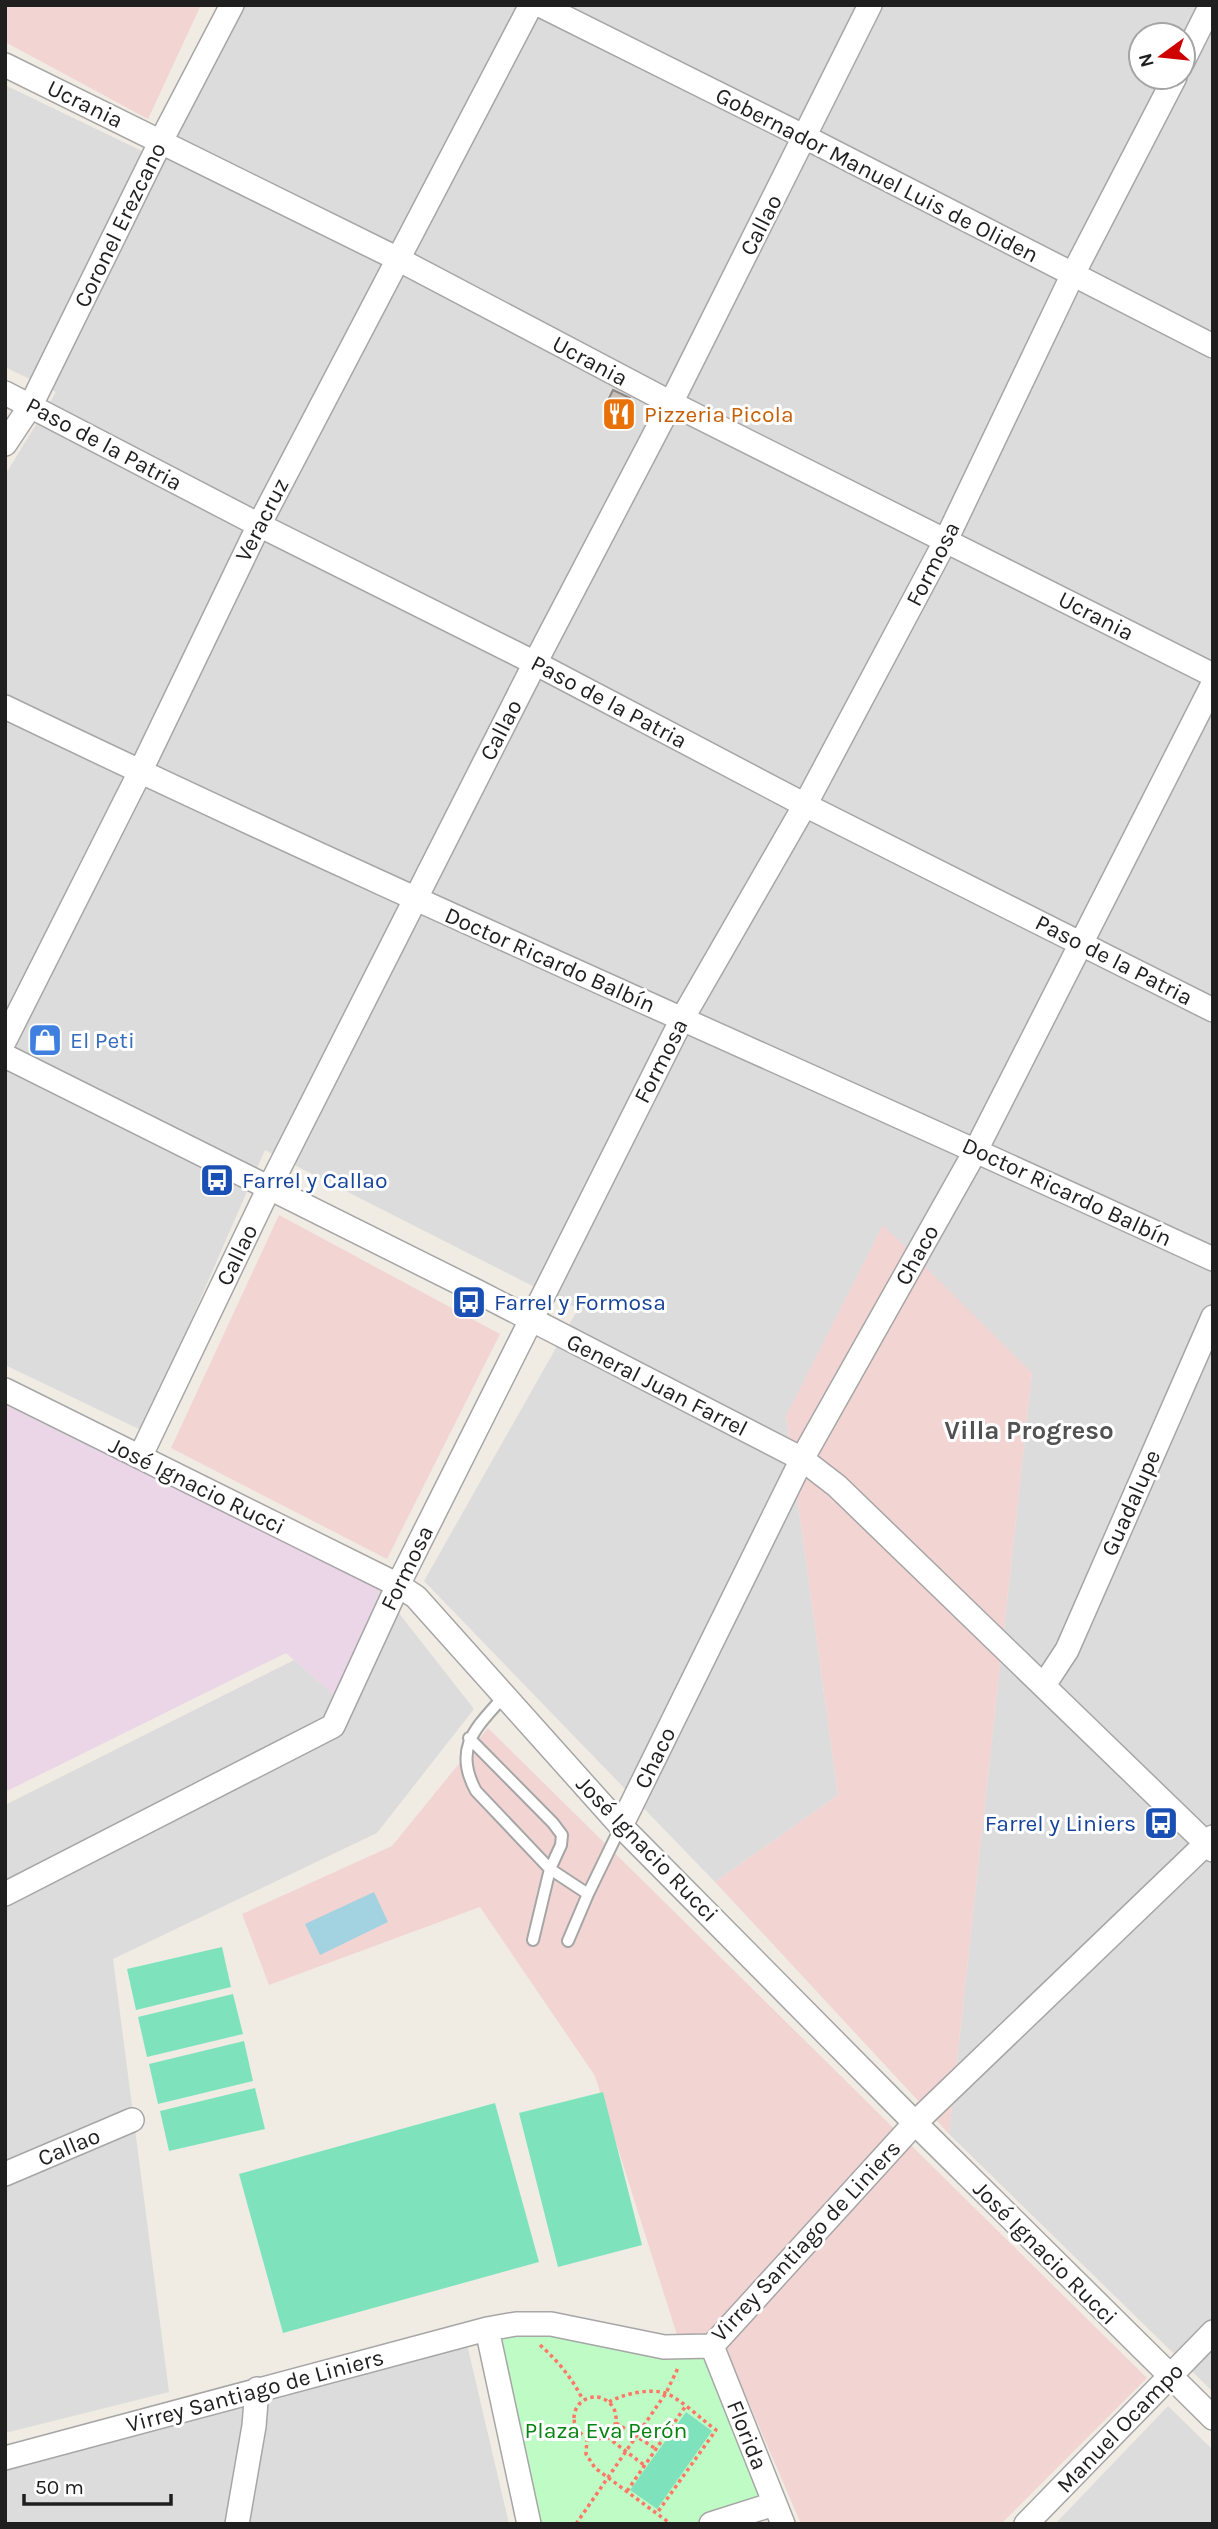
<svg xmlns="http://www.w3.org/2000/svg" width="1218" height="2529" viewBox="0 0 1218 2529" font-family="Karla,sans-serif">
	<rect width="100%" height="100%" fill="#f0ece4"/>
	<path fill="#dddcdc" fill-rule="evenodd" d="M219,5H1213V2392L949,2134L1032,1373L786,1416L838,1795L715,1882L424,1581L578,1309L265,1150L143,1431L5,1365V475L56,392L5,367V85L146,153ZM1141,35H1183V77H1141Z
		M380,1589L474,1709L377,1833L113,1959L169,2392L5,2433V1805L294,1660L340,1700Z
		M466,2340L509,2524H5V2467Z
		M1168,2406L1213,2450V2524H1055Z"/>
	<path fill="#f2d4d3" d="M5,5H201L148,119L5,42Z
		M279,1215L500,1334L387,1559L171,1448Z
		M883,1225L1032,1373L949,2134L715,1882L838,1795L786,1416Z
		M488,1728L1147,2378L1001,2524H801L724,2345L677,2335L595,2076L480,1907L269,1985L242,1914L392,1846Z"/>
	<path fill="#ead6e6" d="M5,1404L380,1589L340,1700L286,1653L5,1792Z"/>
	<path fill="#bffcc5" d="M487,2329L712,2346L774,2504L711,2524H529Z"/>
	<path fill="#7ee3bd" d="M222,1947L231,1987L136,2010L127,1969Z
		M233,1994L243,2034L147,2057L138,2017Z
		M244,2041L253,2081L158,2104L149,2064Z
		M255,2088L265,2129L169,2151L160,2111Z
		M603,2092L642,2245L558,2267L519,2113Z
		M495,2103L539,2262L283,2333L239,2174Z
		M686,2412L712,2431L657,2509L630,2490Z"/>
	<path fill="#a3d2e0" d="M374,1892L388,1922L320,1955L305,1924Z"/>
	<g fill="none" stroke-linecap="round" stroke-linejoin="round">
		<g stroke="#a6a6a6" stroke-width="14">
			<path id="service" d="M505,1695C477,1727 452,1747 476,1791L550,1869L588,1894
				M469,1738L553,1823L562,1835L561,1845L550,1869L533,1940
				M568,1941L588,1894L621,1826"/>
		</g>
		<g stroke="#a6a6a6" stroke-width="26">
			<path id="minor" d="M540,5L805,137L1213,346
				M1183,61L1211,5
				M5,65L396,258L671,403L1213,675
				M5,393L259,525L535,663L805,805L1213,1010
				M5,444L31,405L161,141L232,5
				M5,707C404,899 811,1074 1213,1259
				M5,1040L140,772L259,525L531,5
				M5,1056L476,1291L802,1459L837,1486L1213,1850
				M5,1390L398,1585L416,1597L621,1826L915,2123L1213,2418
				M140,1457L268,1190L535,663L671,403L870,5
				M1044,1685L1067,1650L1213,1317
				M621,1826L802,1459L976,1150L1213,684
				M5,1894L333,1726L398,1585L682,1019L805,805L946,540L1072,276L1175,77
				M5,2174L132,2120
				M487,2329L529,2524
				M712,2346L783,2524
				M5,2458L487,2329L516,2324H551L664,2347L712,2346L915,2123L1213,1837
				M237,2524L254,2426L257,2389
				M711,2524L774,2504
				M1026,2524L1213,2332"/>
		</g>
		<path stroke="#ff7767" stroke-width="3.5" stroke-dasharray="3.5 3.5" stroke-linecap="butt" d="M540,2345C558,2361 572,2378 583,2400
			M574 2418a21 21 0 1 1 42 0a21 21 0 1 1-42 0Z
			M609,2402C623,2394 649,2388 665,2393C680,2398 702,2420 716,2430L657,2513
			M616,2423L656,2449
			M529,2432L556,2430L578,2433
			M607,2437L644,2465
			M587,2438L586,2454L595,2468L671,2524
			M627,2491L685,2407
			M576,2524L666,2393L678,2368"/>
		<use href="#service" stroke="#fff" stroke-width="10"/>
		<use href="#minor" stroke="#fff" stroke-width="23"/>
	</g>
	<path fill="#aca49d" d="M604,408L633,419L628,430L604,418Z"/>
	<path fill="#8c8680" d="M633,408V419L628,430V419Z"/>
	<path fill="#c8bfb7" stroke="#8c8680" stroke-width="2" d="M613,390L630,398L633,408L628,419L604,408Z"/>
	<defs>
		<g id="restaurant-square" transform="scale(1.75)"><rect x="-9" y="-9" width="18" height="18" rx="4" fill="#e8710a" stroke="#fff"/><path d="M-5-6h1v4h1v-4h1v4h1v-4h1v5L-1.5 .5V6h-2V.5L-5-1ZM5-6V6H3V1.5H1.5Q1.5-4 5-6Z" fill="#fff"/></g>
		<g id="shop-square" transform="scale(1.75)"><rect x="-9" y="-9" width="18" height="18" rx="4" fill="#3f7fe0" stroke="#fff"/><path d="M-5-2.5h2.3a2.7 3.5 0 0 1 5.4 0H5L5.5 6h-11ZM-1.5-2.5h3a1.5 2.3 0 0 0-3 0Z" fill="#fff"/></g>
		<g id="bus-square" transform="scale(1.75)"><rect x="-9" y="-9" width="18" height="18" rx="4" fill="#1a4fb4" stroke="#fff"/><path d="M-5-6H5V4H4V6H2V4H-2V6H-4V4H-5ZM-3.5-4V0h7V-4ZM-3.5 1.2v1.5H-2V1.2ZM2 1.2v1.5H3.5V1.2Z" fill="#fff"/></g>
	</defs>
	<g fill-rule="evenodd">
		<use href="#restaurant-square" x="619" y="414"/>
		<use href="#shop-square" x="45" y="1040"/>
		<use href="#bus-square" x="217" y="1180"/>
		<use href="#bus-square" x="469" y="1302"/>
		<use href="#bus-square" x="1161" y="1823"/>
	</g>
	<g text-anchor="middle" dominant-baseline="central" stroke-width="6" stroke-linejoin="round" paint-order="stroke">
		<g font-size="23" fill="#1f1f1f" stroke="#fff">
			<text transform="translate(85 104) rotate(26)">Ucrania</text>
			<text transform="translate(877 175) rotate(27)">Gobernador Manuel Luis de Oliden</text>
			<text transform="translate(120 225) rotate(-64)">Coronel Erezcano</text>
			<text transform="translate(761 225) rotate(-63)">Callao</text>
			<text transform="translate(590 361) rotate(28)">Ucrania</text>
			<text transform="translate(104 444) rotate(28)">Paso de la Patria</text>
			<text transform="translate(262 520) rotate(-63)">Veracruz</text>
			<text transform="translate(933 564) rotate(-63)">Formosa</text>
			<text transform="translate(1096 616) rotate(27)">Ucrania</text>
			<text transform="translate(609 702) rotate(28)">Paso de la Patria</text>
			<text transform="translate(501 730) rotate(-63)">Callao</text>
			<text transform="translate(550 960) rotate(24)">Doctor Ricardo Balbín</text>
			<text transform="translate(1114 960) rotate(27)">Paso de la Patria</text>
			<text transform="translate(661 1061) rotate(-63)">Formosa</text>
			<text transform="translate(1067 1192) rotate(25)">Doctor Ricardo Balbín</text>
			<text transform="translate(237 1255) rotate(-64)">Callao</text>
			<text transform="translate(917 1255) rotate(-61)">Chaco</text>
			<text transform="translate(657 1385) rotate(27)">General Juan Farrel</text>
			<text transform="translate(197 1486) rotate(26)">José Ignacio Rucci</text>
			<text transform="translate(1131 1503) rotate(-66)">Guadalupe</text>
			<text transform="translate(407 1568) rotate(-64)">Formosa</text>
			<text transform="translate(655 1758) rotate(-64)">Chaco</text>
			<text transform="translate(647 1849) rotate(46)">José Ignacio Rucci</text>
			<text transform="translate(69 2147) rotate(-23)">Callao</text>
			<text transform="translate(806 2241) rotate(-47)">Virrey Santiago de Liniers</text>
			<text transform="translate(1045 2253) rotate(45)">José Ignacio Rucci</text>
			<text transform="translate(255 2391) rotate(-15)">Virrey Santiago de Liniers</text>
			<text transform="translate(1120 2428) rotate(-46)">Manuel Ocampo</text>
			<text transform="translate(747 2435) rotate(68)">Florida</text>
		</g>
		<g font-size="23" fill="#c56008" stroke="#fff" text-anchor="start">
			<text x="644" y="414">Pizzeria Picola</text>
		</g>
		<g font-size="23" fill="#366cbe" stroke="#fff" text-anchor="start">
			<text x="70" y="1040">El Peti</text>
		</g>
		<g font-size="23" fill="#164399" stroke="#fff" text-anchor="start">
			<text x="242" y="1180">Farrel y Callao</text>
			<text x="494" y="1302">Farrel y Formosa</text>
			<text x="1136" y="1823" text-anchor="end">Farrel y Liniers</text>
		</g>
		<g font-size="23" fill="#068411" stroke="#fff">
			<text x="606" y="2430">Plaza Eva Perón</text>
		</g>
		<g font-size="26" font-weight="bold" fill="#525252" stroke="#fff">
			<text x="1029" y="1430">Villa Progreso</text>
		</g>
	</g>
	<rect width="1218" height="2529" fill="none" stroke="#1f1f1f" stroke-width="14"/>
	<g transform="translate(1162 56) rotate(255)"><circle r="33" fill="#ffffff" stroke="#a5a5a5" stroke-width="2"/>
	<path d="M0-5L12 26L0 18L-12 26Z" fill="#ce0100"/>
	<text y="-10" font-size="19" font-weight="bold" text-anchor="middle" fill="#1f1f1f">N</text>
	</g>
	<path d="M24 2494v10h147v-10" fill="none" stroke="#1f1f1f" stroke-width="3.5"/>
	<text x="35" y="2494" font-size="21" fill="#1f1f1f" stroke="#ffffff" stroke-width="5" paint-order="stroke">50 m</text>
</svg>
